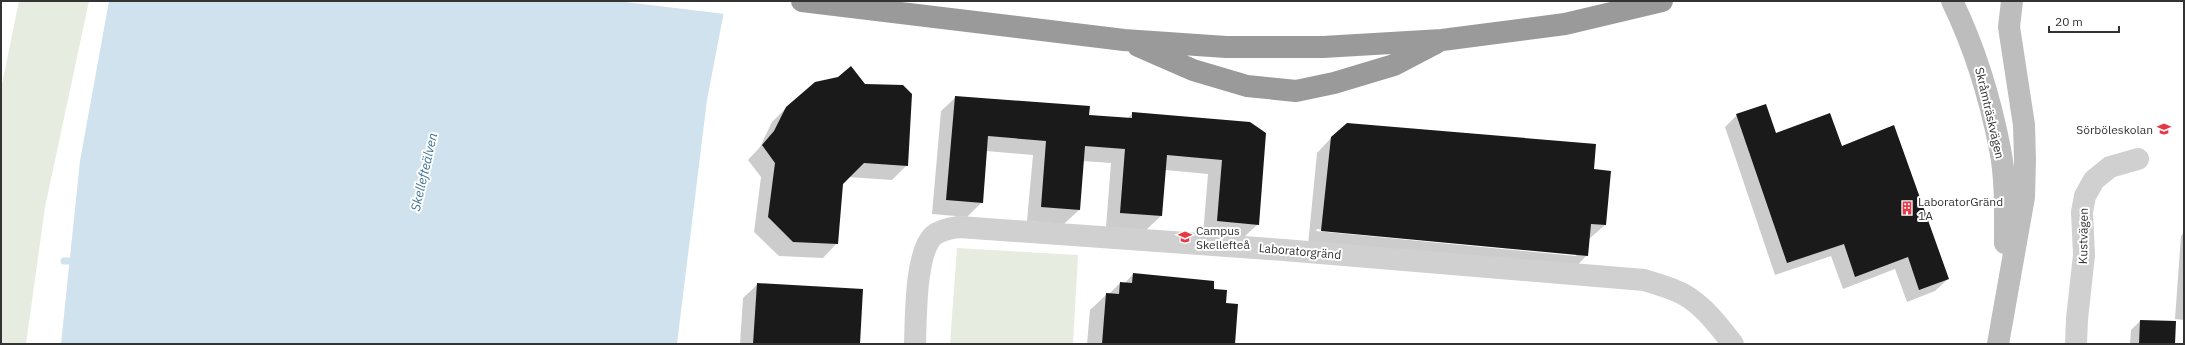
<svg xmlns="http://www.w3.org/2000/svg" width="2185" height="345" viewBox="0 0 2185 345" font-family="'IBM Plex Sans',sans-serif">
	<rect width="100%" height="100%" fill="#fff"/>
	<path fill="#e6ecdf" d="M19,1H89L45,207L26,344H1V89Z
		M957,248L1078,255L1073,344H950Z"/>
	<path fill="#cfe2ee" d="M109,1H726L707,100L677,344H61L80,161Z"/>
	<path fill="#fff" d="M617,1H728L725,14Z"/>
	<path fill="#0003" fill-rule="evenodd" d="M956,97L1088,115L1127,119L1133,113L1249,123L1258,224L1243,238L1203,235L1208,174L1165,170L1161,216L1146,230L1106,227L1111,163L1083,161L1079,210L1064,224L1027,221L1033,155L986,151L982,202L967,217L932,214L941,111Z
		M787,107L907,165L892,180L848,177L842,183L837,243L823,258L779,256L754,232L761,177L748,160L760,147L772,122Z
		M1737,115L1775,134L1948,279L1935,291L1907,302L1895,269L1843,289L1831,256L1775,275L1725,127Z
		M1331,138L1592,170L1605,225L1589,239L1587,255L1573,270L1308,245L1317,153ZM1317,229L1576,254V256L1316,231Z
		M2184,232V320L2175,319L2181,236Z
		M1133,274L1212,290L1225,303L1234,344H1087L1090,310L1107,294H1109L1120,283L1124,284Z
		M758,284L858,344H740L743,298Z
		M2140,321L2174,344H2130L2131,330Z"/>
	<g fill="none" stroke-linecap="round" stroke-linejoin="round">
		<path stroke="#cfe2ee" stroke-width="7" d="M64,261H69"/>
	</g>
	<path fill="#1a1a1a" d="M851,66L865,84L903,85L912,94L908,166L864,163L843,184L838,244L793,242L768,217L775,163L762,145L774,131L786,107L815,82L838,77Z
		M955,96L1090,106L1089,115L1132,118V112L1250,122L1266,133L1259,225L1217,221L1222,160L1167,155L1162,216L1120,213L1125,149L1085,146L1080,210L1041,207L1046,141L988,136L983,203L946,200Z
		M1766,104L1776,133L1830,113L1842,146L1894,125L1949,279L1919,290L1908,257L1855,277L1844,244L1787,263L1736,114Z
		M1347,123L1596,144L1594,169L1611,171L1606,225L1591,224L1588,256L1321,231L1331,137Z
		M1133,273L1214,281V289L1227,290L1226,303L1238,304L1235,344H1102L1106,293L1119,294L1120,282L1132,283Z
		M757,283L863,289L860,344H753Z
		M2140,320L2176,321L2175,344H2139Z"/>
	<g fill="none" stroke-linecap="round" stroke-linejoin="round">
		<path stroke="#d0d0d0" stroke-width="22" d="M915,344C916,318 915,254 933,236C940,230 951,228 959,227L1284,250L1644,280C1654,283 1664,286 1674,290C1699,299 1717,324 1733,344
			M2076,344L2077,319L2084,255L2082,212L2085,196L2094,180L2110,167L2138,159"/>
		<path stroke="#bdbdbd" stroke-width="22" d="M1952,1C1975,48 1990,98 2000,149C2006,179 2005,213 2005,243
			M1998,344L2024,197L2025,160L2024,125L2009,27L2012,1"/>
		<path stroke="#9a9a9a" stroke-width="22" d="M802,1L1124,40L1226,47H1323L1442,40L1565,24L1662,1
			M1138,46L1193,70L1247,86L1296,91L1334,83L1394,65L1436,43"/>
	</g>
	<defs>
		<g id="school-bare" transform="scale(1.08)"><path d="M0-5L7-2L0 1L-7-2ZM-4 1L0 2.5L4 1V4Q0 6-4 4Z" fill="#e63946" stroke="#fff" stroke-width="2.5" paint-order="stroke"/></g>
		<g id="building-bare" transform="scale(1.08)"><path d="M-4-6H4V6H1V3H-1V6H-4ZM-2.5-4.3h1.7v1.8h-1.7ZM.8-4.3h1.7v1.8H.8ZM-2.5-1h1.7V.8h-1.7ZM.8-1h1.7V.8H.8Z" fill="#e63946" stroke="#fff" stroke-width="2.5" paint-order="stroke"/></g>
		<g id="university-bare" transform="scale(1.08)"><path d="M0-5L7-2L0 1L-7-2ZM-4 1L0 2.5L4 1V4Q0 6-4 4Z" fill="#e63946" stroke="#fff" stroke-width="2.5" paint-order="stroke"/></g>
	</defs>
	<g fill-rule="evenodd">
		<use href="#school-bare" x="2164" y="129"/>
		<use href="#building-bare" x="1907" y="208"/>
		<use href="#university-bare" x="1185" y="237"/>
	</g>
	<g text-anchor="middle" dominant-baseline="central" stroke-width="4" stroke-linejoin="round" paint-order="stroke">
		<g font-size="12" fill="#333" stroke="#fff">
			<text transform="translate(1990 113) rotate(77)">Skråmträskvägen</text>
			<text transform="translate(2083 236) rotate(-89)">Kustvägen</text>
			<text transform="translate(1300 251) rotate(5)">Laboratorgränd</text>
		</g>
		<g font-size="12" fill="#333" stroke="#fff" text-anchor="start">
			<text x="2153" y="129" text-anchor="end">Sörböleskolan</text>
			<text x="1918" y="201">LaboratorGränd<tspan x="1918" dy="14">1A</tspan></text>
			<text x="1196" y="230">Campus<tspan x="1196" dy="14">Skellefteå</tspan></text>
		</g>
		<g font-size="13" font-style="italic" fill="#3f7597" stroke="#fff">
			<text transform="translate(424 172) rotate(-77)">Skellefteälven</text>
		</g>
	</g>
	<rect width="2185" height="345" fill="none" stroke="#333333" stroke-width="4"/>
	<path d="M2049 26v6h70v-6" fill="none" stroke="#333333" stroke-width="2"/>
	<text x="2055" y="26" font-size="12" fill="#333333" stroke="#ffffff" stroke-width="3" paint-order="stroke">20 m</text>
</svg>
